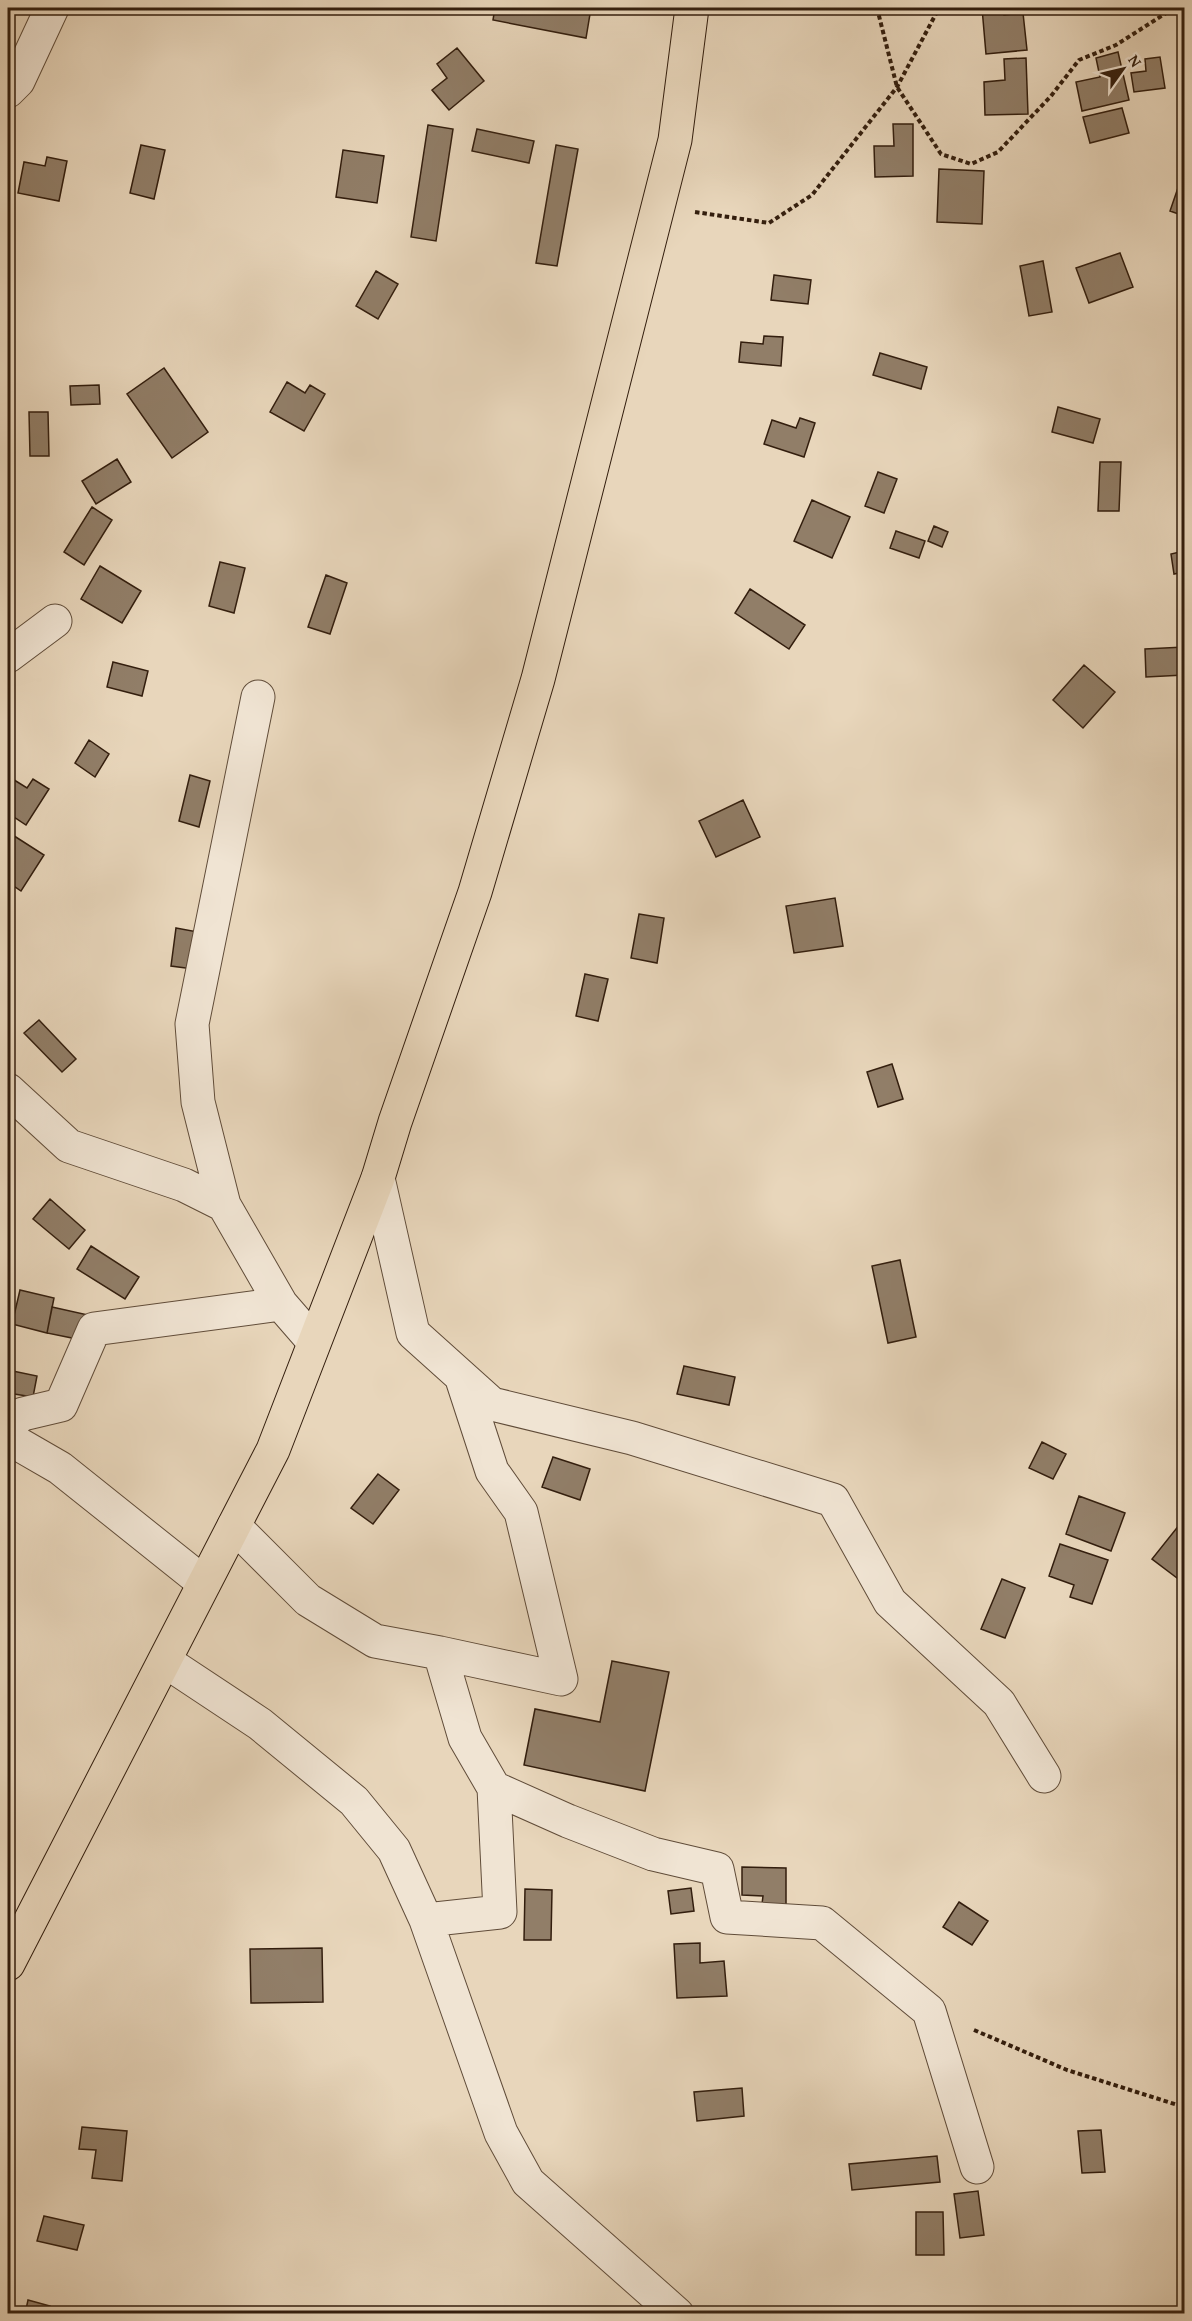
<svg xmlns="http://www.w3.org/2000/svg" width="1192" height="2321" viewBox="0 0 1192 2321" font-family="'Gentium Book Plus',serif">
	<rect width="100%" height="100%" fill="#e8d6bb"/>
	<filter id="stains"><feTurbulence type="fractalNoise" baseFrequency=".00333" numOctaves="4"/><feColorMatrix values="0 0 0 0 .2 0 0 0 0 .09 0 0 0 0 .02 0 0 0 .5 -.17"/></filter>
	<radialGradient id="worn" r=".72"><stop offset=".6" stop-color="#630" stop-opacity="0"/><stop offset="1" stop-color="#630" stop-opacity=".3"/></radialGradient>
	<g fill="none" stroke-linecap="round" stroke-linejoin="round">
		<path stroke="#7a6752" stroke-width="12" d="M1184,1952V1957"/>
	</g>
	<path fill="#917e68" stroke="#331e0e" stroke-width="1.5" d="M495,8H591L586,38L493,20Z
		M982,8H1003L1004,15L1023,13L1027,50L986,54Z
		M1101,8H1147V11L1101,13Z
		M457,48L484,81L449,110L432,90L447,78L437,64Z
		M1118,52L1129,100L1082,111L1076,82L1100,77L1096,58Z
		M1160,57L1165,88L1134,92L1131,73L1146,71L1145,59Z
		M1026,58L1028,114L985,115L984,82L1005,80L1004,59Z
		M1122,108L1129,133L1090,143L1083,117Z
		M893,124H913V176L875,177L874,146H894Z
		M428,125L453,129L436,241L411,237Z
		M477,129L534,141L529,163L472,151Z
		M141,145L165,150L154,199L130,193Z
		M556,145L578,149L557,266L536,263Z
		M343,150L384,156L377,203L336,197Z
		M47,157L67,161L59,201L18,193L24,162L45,166Z
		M939,169L984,171L982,224L937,222Z
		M1180,182L1184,183V216L1170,211Z
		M1120,253L1133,287L1089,303L1076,268Z
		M1043,261L1052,312L1029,316L1020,266Z
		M376,271L398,284L378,319L356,306Z
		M774,275L811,280L808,304L771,300Z
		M764,336L783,337L781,366L739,362L741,342L763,344Z
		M8,343L14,354L8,358Z
		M880,353L927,367L921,389L873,375Z
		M164,368L208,432L172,458L127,394Z
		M287,382L305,393L310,385L325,394L304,431L270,412Z
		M99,385L100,404L71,405L70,386Z
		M1058,407L1100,419L1093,443L1052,432Z
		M29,412H48L49,456H30Z
		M800,418L815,423L804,457L764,444L772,420L796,428Z
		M117,459L131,482L96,504L82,481Z
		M1100,462H1121L1119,511H1098Z
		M878,472L897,479L884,513L865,506Z
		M812,500L850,517L832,558L794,541Z
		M92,507L112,520L84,565L64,552Z
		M1184,525V572L1174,574L1171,554L1184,551L1180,526Z
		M934,526L948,532L942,547L928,541Z
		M896,531L925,541L919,558L890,548Z
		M220,562L245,568L234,613L209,606Z
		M100,566L141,591L122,623L81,599Z
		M326,575L347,583L330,634L308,627Z
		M750,589L805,625L789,649L735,613Z
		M1184,647V675L1146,677L1145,649Z
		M113,662L148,671L142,696L107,687Z
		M1084,665L1115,692L1083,728L1053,700Z
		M89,740L109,754L95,777L75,763Z
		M190,775L210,781L199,827L179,821Z
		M11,778L27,788L33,779L49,789L26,825L8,813V783Z
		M743,800L760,837L716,857L699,821Z
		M8,832L44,855L21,891L8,882Z
		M835,898L843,946L794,953L786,906Z
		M639,914L664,918L657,963L631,958Z
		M176,928L198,932L193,969L171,966Z
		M585,974L608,979L598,1021L576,1016Z
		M39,1020L76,1059L62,1072L24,1033Z
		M892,1064L903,1099L878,1107L867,1072Z
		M50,1199L85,1230L69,1249L33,1219Z
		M91,1246L139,1277L125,1299L77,1269Z
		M900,1260L916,1337L888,1343L872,1266Z
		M20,1290L54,1298L47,1333L12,1324Z
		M52,1307L88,1315L82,1340L47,1333Z
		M684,1366L735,1377L729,1405L677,1394Z
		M8,1370L37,1376L33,1397L8,1393Z
		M1042,1442L1066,1454L1053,1479L1029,1468Z
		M553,1457L590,1469L580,1500L542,1487Z
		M378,1474L399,1490L373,1524L351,1508Z
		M1079,1496L1125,1513L1111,1551L1066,1534Z
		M1184,1519V1569L1177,1578L1152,1559Z
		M1060,1544L1108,1560L1092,1604L1070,1597L1074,1585L1049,1576Z
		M1002,1579L1025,1588L1005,1638L981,1629Z
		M612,1661L669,1672L645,1791L524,1765L535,1709L600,1722Z
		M742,1867L786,1868V1905L762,1904L763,1896L742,1895Z
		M691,1888L694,1911L671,1914L668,1891Z
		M525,1889L552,1890L551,1940H524Z
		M959,1902L988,1921L972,1945L943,1927Z
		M700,1943V1963L724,1961L727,1996L677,1998L674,1944Z
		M322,1948L323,2002L251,2003L250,1949Z
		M742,2088L744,2116L697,2121L694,2092Z
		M82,2127L127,2131L122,2181L92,2178L96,2150L79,2149Z
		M1101,2130L1105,2172L1082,2173L1078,2131Z
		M937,2156L940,2182L852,2190L849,2164Z
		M978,2191L984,2235L960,2238L954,2194Z
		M916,2212H943L944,2255H916Z
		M44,2216L84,2225L77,2250L37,2241Z
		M28,2300L50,2306L48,2314H25Z"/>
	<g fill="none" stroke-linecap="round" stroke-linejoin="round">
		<g stroke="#604c39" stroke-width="35">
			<path id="minor" d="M8,91L18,81L52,8
				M8,656L55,621
				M8,1090L69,1146L184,1185L224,1205L281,1304L314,1342
				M378,1178L413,1333L492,1404L632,1438L833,1500L890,1602L999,1703L1044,1776
				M224,1205L198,1102L192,1024L258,697
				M8,1423L23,1414L61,1405L94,1329L281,1304
				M8,1438L60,1468L204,1583
				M234,1526L308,1600L375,1641L440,1653L465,1738L494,1788L500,1912L426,1920
				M440,1653L561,1679L521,1512L492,1471L462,1379
				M165,1661L260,1724L354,1801L394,1850L426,1920L501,2133L528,2182L677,2314
				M494,1788L568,1821L653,1854L717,1869L727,1917L822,1923L929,2011L977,2167"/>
		</g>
		<g stroke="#331e0e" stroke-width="35">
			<path id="major" d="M8,1964L273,1450L378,1178L395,1122L475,892L538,679L675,140L692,8"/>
		</g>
		<path stroke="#331e0e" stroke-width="4" stroke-dasharray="4.5 3" stroke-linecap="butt" d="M877,8L897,87L941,154L971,164L998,152L1051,96L1079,60L1116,45L1174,8
			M695,212L769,223L812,195L897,87L939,8
			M974,2030L1067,2070L1184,2107"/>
		<use href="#minor" stroke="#f0e4d3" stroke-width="33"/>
		<use href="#major" stroke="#e8d6bb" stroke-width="33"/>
	</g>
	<rect width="1192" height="2321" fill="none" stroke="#e8d6bb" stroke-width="30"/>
	<rect x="9" y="9" width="1174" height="2303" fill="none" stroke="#331e0e" stroke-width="3"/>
	<rect x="15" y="15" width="1162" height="2291" fill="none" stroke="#331e0e" stroke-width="1.5"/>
	<g transform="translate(1123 69) rotate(56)" stroke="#f0e4d3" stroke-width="4.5" paint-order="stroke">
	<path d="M0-4.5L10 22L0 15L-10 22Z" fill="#331e0e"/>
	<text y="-9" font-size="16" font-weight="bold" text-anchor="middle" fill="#331e0e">N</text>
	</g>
	<rect width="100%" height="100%" filter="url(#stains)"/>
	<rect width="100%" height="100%" fill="url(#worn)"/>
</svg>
